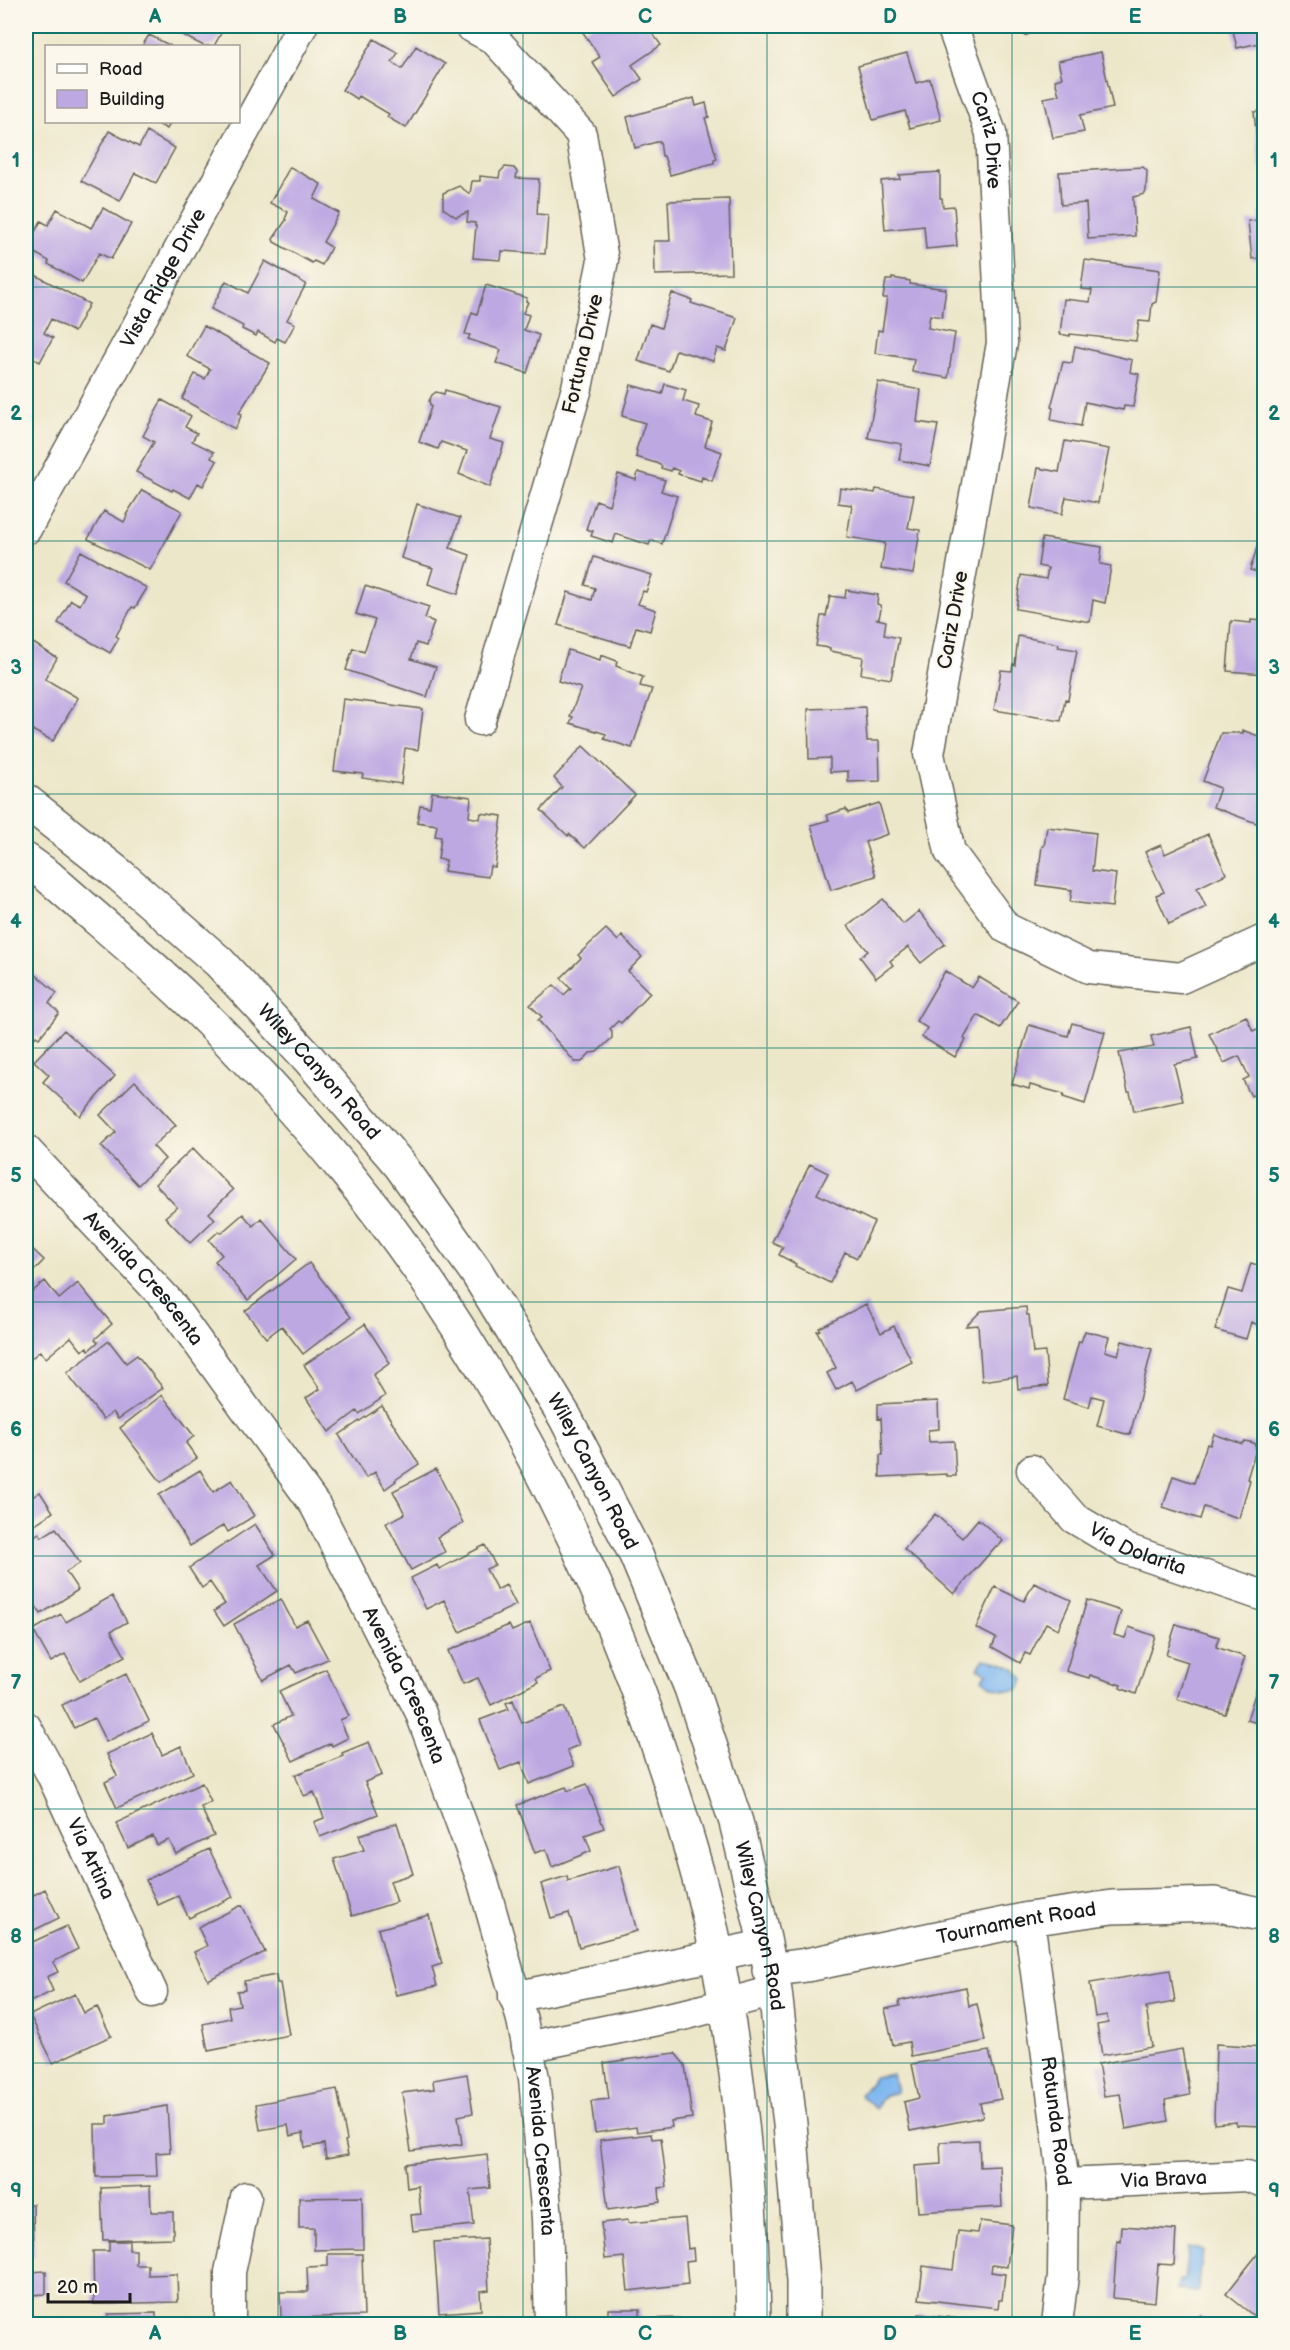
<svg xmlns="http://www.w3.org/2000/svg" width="1290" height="2350" viewBox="0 0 1290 2350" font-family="'Balsamiq Sans',sans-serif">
	<rect width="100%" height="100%" fill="#fbf7ec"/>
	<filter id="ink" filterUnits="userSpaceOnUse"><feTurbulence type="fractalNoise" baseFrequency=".0167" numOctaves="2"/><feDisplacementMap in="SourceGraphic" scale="12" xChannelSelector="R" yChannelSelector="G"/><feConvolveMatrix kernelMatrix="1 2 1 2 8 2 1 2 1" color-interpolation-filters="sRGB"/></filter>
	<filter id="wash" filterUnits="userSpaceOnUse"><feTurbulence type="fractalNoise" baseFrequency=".008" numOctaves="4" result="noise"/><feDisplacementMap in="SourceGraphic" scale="24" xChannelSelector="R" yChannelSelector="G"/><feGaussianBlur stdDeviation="1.35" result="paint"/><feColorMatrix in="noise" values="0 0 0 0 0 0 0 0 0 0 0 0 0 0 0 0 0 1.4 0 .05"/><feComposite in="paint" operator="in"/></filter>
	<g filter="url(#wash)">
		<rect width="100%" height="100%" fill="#ede7ca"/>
		<path fill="#80b8f0" stroke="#4e6a86" stroke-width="1.5" d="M984,1659C1001,1662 1013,1664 1024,1679L1018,1690C1004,1692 992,1689 982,1679L987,1673L978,1668Z
			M893,2074L897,2092L885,2095L875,2108L860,2095L875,2077Z
			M1188,2248L1203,2250L1198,2292L1177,2290L1179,2280H1184Z"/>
		<g id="blocks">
			<path fill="#bea8e2" d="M164,26H225L214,46H204Z
				M590,26H647L661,45L632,65L642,79L616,97L592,62L600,57L582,31Z
				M1021,26H1045L1025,36Z
				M1232,26H1264V42L1237,48Z
				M149,35L171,46H142Z
				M374,39L398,53L392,62L402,69L416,46L445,64L406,128L387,117L389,114L359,96L357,99L342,90Z
				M1101,52L1113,108L1080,115L1084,132L1053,138L1044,98L1059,95L1055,80L1062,78L1058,61Z
				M907,53L916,83L930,79L941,120L910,128L905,111L873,120L858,66Z
				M694,98L696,106L706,103L709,117L705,118L717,159L714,160V163L670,175L664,156H662L660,141L635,148L627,117Z
				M1264,110V167L1260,168L1254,112Z
				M154,122H171L167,129Z
				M109,131L139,147L147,132L175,148L156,183L135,173L120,201L81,181Z
				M290,167L321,184L314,199L339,213L323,242L331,247L322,265L314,261L312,263L274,242L273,239L286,220L285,219L288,212L270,203Z
				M505,167L514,168L517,172L516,178L539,179L537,214L548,215L545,254L502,251L501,260L473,258L476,226H475V223L467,222L468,212L456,217L443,208V193L459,186L470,194L472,181H480V176L499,178L500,172Z
				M1143,167L1147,171L1146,191L1144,194L1133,197L1135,236L1088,239L1086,203L1061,205L1059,172Z
				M940,172V198H942L943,207L954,206L957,246L926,249L924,226L885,230L881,181L900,179L899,175Z
				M729,199L731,273L655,275L654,241H670L668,201Z
				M103,208L131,224L111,259L99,253L82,283L48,264L49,261L26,248L41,221L48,225L57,209L91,228Z
				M1264,212V258L1252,259L1248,221L1260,220L1259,213Z
				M1085,260L1160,270L1156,302L1152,304L1150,322L1139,321L1136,341L1070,334V336L1060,334L1064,299L1090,302L1092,290L1081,289Z
				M265,261L306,284L287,320L295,324L285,342L277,338L275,342L258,332L256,336L242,329L243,326L211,309L226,281L248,293Z
				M26,270L89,304L74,332L51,319L44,333L53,338L40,362L26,354Z
				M892,278L910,281V284L946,289L942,317L930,315L928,328L955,333L948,378L912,372L914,359L875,353L878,330L882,331L887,298H883L886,280H892Z
				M486,285L527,298L526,301L528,302L523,313L529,315L524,330L539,335L527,373L496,363L501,350L468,339L470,335L465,334L472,312L477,314Z
				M672,293L692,300L691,303L737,318L726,351L717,348L713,361L676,350L669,371L638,361L650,324L661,328Z
				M204,326L270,363L239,413L242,414L235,429L182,399L195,374L205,379L210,369L187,356Z
				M1264,333V369H1263L1259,334Z
				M1075,346L1132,360L1130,372L1139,374L1133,407L1124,406L1123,410L1085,402L1081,426L1051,420L1053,408L1051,407L1063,362L1072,363Z
				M878,382L921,390L917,422L938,425L930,466L899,460L902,444L868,438Z
				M665,384L686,390L683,401L699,406L696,417L712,422L705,446L722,452L712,481L702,477L701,481L678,474L679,471L672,468L671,471L661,468L662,466L656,463L636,457L637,451L636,450L645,423L622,416L631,385L662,394Z
				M445,390L501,407L490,439L504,443L490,487L459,474L467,451L441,442L438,449L419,442L431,407L429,401L432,395L436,392L444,394Z
				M162,400L191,416L185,427L197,433L192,441L214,452L211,458L217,461L203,486L198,483L190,498L173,489L172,491L136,472L154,442L143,436Z
				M1065,441L1109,449L1098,503L1066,497L1062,514L1031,508L1038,468L1059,472Z
				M638,472L665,480L661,491L677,496L662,544L651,540L649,545L616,534L613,543L591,536L593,531L586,529L596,500L609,505L618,474L636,480Z
				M840,488L875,493L876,489L914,495L908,528L920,530L913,574L881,569L885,543L847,537L852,505L838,503Z
				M142,490L182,511L150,570L88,539L104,511L124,522L127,516L126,515Z
				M417,504L460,518L450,548L470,555L458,594L428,584L433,568L401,558Z
				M1264,525V574L1250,570Z
				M1042,538L1102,547L1100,564L1111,566L1105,603L1093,600L1090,622L1016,609L1021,575L1046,579L1048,568L1038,566Z
				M81,551L147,588L135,608L132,607L116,636L119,638L110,653L58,623L71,600L80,605L86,594L64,581Z
				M594,557L652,575L646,592L643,591L638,604L656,610L650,631L636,627L630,646L558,625L568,592L592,600L595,588L585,585Z
				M365,586L429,607L425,618L434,622L426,646L416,643L411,659L436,667L427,697L346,670L353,648L364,652L375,620L356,614Z
				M846,590L878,595L877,604L880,605L881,609L879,618L877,619L886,621L884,635L899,638L891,679L861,674L863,657L830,651V648L816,646L821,616H826L830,596L845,598Z
				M1251,620L1264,621V674L1227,671L1231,621L1251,623Z
				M1018,636L1059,644L1058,647L1077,650L1068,700L1065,699L1061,721L994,710L1001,670L1012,671L1013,664L1015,665Z
				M30,641L57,658L45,679L78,698L53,741L26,727V648Z
				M568,650L600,660L601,655L617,661L616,666L643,677L640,686L652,689L632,748L604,739L606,734L570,723L573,717L570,716L581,688L558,681Z
				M343,699L423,709L418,750L405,748L401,784L362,778L363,774L334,771Z
				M865,707L867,741H879L880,781L848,782V771L830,772V758L809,759L808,709Z
				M1242,730L1264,738V826L1213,807L1220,788L1203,781L1221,733H1243Z
				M583,746L635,795L585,848L569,834L568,836L541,810L562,787L554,778Z
				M432,792L471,797L469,817L480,819L481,813L502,816L495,867L490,866L488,877L444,871L446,860L438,859L441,837L435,836L437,825L417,822L420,805L430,807Z
				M879,803L888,834L865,842L876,876L831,890L811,825L829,820L827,815L846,809L848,813Z
				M1047,827L1096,833L1092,871L1116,874L1112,907L1070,902L1072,890L1037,885L1042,846H1044Z
				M1208,834L1226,874L1197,888L1206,907L1169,924L1156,895L1164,892L1145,852L1161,845L1165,854Z
				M883,899L903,924L919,911L945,944L921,963L908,947L890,961L893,965L876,978L860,957L868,951L848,926Z
				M606,929L618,941L622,936L642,957L628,971L650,993L621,1023L618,1021L610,1029L612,1031V1038L597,1052L590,1053L582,1062H575L538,1020L542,1017L530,1005L554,985L564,995L571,988L561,978L581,958L578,955Z
				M945,971L972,988L979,977L1018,1001L1000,1028L978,1015L964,1038L966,1040L955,1057L922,1037L927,1028L916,1021Z
				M34,973L57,993L49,1003L59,1013L39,1038L36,1036L26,1049V983Z
				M1246,1016L1253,1031L1264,1026V1090L1251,1096L1243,1080L1249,1077L1239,1056L1224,1063L1209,1034Z
				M1072,1023L1105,1032L1085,1104L1063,1097L1064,1094L1030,1085L1029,1089L1012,1084L1029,1025L1068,1036Z
				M1191,1027L1198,1059L1174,1064L1183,1101L1134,1111L1130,1092H1128L1119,1053L1154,1047L1151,1036Z
				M64,1030L115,1076L80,1116L43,1082L49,1075L34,1061Z
				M135,1081L176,1125L153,1146L165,1159L138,1185L101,1146L116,1132L100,1115Z
				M193,1148L233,1190L209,1213L215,1219L190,1243L165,1217L177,1207L155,1184Z
				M810,1164L828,1173L817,1194L874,1222L857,1258L845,1252L830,1283L795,1266L796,1264L779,1255L783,1247L772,1242Z
				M243,1214L253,1226L261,1218L296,1259L248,1300L215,1261L222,1255L209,1240L219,1231L221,1233Z
				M26,1243L44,1260L26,1279Z
				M309,1263L351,1317L303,1354L282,1326L266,1338L245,1311Z
				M1251,1263L1264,1267V1327L1251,1322L1246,1339L1215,1330L1228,1289L1242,1293Z
				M45,1281L59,1299L78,1283L112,1324L95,1339L98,1342L89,1350L87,1347L82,1351L71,1337L46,1358L40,1351L27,1362L26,1297Z
				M866,1304L881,1333L894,1326L912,1362L857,1390L852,1381L836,1390L827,1373L836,1368L817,1331L820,1330L819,1328Z
				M1026,1307L1027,1315H1029L1033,1353L1045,1352L1048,1386L1018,1389L1017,1376L982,1381L978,1325L966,1326L981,1311Z
				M365,1324L390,1363L373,1375L385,1396L359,1414L357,1411L329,1432L306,1398L320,1389L304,1365Z
				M1085,1331L1109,1337L1105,1351L1118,1355L1122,1341L1152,1349L1130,1435L1097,1426L1104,1399L1092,1396L1089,1407L1063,1399L1079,1341L1081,1342Z
				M109,1341L126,1363L137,1355L163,1388L118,1419L113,1412L103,1419L67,1373Z
				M162,1395L194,1436L186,1443L197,1458L161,1482L120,1428Z
				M938,1401L939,1429L928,1430L929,1442L954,1441L956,1476H947V1474L880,1477V1455H883L881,1418L878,1419V1404Z
				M382,1406L419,1464L395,1480L396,1481L385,1489L375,1472L366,1478L339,1435Z
				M1214,1434L1242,1444L1245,1441L1254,1443L1256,1449L1247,1479L1250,1480L1239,1518L1204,1507L1200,1519L1163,1507L1173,1476L1194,1483L1207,1444L1210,1445Z
				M436,1469L463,1523L437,1537L445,1552L411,1570L386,1523L405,1514L393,1491Z
				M200,1470L213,1492L232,1480L254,1516L228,1532L224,1525L190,1546L159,1495Z
				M26,1490L31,1498L40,1492L53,1512L26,1530Z
				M935,1514L962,1538L978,1519L1003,1541L998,1547L996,1546L954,1594L904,1549Z
				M255,1524L275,1555L259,1565L277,1591L224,1626L214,1611L225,1604L210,1582L202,1588L189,1568Z
				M56,1528L80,1563L66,1572L78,1590L41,1614L31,1599L26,1602V1542L39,1533L42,1537Z
				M485,1545L495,1565L486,1569L497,1590L506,1585L516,1605L460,1632L444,1600L426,1609L411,1578L437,1565L439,1569Z
				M1034,1583L1071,1600L1058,1629L1046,1623L1030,1655L1025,1653L1020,1663L992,1647L996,1638L976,1628L995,1587L1024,1601Z
				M112,1596L127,1622L111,1631L125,1656L80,1681L65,1654L51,1662L33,1630L61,1614L66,1622Z
				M281,1599L295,1626L307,1620L328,1659L296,1673L291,1665L263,1680L234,1624Z
				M1087,1600L1121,1611L1114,1635L1125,1638L1129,1627L1155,1636L1136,1694L1120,1688L1121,1685L1090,1675L1089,1678L1066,1671Z
				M530,1623L550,1671L536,1678L538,1682L491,1705L478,1678L463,1684L448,1651L509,1625L512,1631Z
				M1176,1624L1219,1637L1216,1647L1245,1657L1225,1714L1177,1699L1188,1662L1166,1655Z
				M326,1669L349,1716L340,1720L348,1738L332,1746L331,1743L293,1761L274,1724L291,1716L279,1691Z
				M126,1674L149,1721L106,1742L94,1718L74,1728L62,1705Z
				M1260,1677L1264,1679V1725L1247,1720Z
				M513,1700L522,1723L564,1707L579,1745L567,1750L574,1766L529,1784L521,1762L500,1770L480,1720L509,1709L506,1703Z
				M152,1733L162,1755L181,1746L193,1773L117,1808L105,1782L117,1776L107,1754Z
				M369,1742L382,1775L365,1782L378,1814L320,1837L314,1822L324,1818L314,1792L304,1796L295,1775L343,1756L342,1753Z
				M202,1783L211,1802L201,1807L214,1836L176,1854L169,1840L157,1845L153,1836L128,1848L116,1823Z
				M587,1784L604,1828L585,1835L591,1851L552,1867L546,1849L535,1853L517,1805L566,1787L568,1791Z
				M397,1823L413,1874L390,1881L397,1902L352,1916L334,1859L364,1850L359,1835Z
				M209,1849L233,1897L189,1918L178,1896L158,1905L146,1880Z
				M619,1866L637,1931L579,1947L569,1913L551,1918L541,1884L567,1876L568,1881Z
				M26,1878L34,1895L45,1889L59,1918L26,1934Z
				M242,1905L265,1952L208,1980L194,1952L207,1946L198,1927Z
				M429,1915L442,1964L432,1967L437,1986L396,1995L378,1929Z
				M67,1926L78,1949L53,1962L58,1972L47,1977L53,1991L26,2004V1945Z
				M1170,1970L1175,2002L1146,2007L1152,2047L1102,2055L1097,2025L1108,2023L1107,2015L1095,2017L1090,1983Z
				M276,1975L277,1983H280L289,2035L208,2051L203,2024L230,2018L228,2007L240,2005L237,1991L245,1990L244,1981Z
				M966,1987L969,2006L977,2004L985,2041L911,2056L909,2042L893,2045L885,2009L900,2006L899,2001Z
				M75,1994L84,2013L97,2007L111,2036L53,2063L30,2015Z
				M1216,2044L1264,2047V2126L1236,2125V2122L1214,2124Z
				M1182,2049L1190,2095L1165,2100L1168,2121L1126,2129L1120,2094L1104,2096L1098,2064Z
				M989,2051L1001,2099L980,2103L983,2117L910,2131L904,2102L919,2098L912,2064Z
				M675,2053L685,2065L692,2118L671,2121L672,2127L637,2132L636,2127L595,2133L591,2101L609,2099L604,2063Z
				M467,2074L473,2113L458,2116L462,2144L411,2151L402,2093L434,2089L433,2080Z
				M337,2089L347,2140L345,2141L348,2155L326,2159L324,2144L305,2148L303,2133L290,2136L288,2125L260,2130L256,2104Z
				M167,2106L170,2152L156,2153L157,2176L96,2177L95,2124H108V2116Z
				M651,2134L652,2139L661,2138L667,2187L659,2188L660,2202L608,2210L600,2140Z
				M979,2140L980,2167L1000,2166L1002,2207L918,2212L915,2166L941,2164L940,2142Z
				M487,2154L490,2188L470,2190L474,2225L413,2231L411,2215L421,2214L418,2186L407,2188L405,2164Z
				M27,2166L29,2180L26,2181V2166Z
				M150,2186L151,2212H173V2238L103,2240L101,2188Z
				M362,2197L363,2249L314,2250V2228H299V2198Z
				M26,2204H33L34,2257H26Z
				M685,2218L688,2249L693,2248L694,2260L686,2261L688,2284L628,2291L624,2257L605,2259L601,2223L628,2220V2223Z
				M980,2221L1012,2225L1007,2267L992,2265L991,2272L1005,2274L1002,2300H999L998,2308L919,2299L923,2266L953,2270L958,2231L978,2233Z
				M1122,2226L1176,2230L1174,2265L1158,2264L1155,2302L1113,2298L1117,2241L1121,2242Z
				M486,2239L489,2290L480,2291L481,2310L439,2313L434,2242Z
				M109,2241H129V2250H136V2265H148V2275L177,2274L178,2302L94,2304L93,2251H109Z
				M1264,2246V2324L1226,2294Z
				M328,2254H362L364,2316L281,2318L280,2292H308L307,2267L328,2266Z
				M26,2268H30V2272L46,2271V2294L30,2295L31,2322H26Z
				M608,2309H640V2319L679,2318V2324H608Z
				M156,2313V2324H108V2314Z
				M919,2314L994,2323V2324H918Z
				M1201,2315L1208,2324H1189Z"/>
		</g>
	</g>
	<g filter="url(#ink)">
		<use href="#blocks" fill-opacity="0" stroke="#656359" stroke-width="1.5"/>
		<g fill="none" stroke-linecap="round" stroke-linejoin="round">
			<g stroke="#656359" stroke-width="33">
				<g id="minor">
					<path d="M470,26L494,39L581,134L603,260L577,388L480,720"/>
					<path id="s1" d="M952,26L991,133L1002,343L929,754L950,852L1006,928L1089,968L1181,978L1264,940"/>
					<path id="s2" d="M26,529L302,26"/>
					<path id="s3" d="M26,1150L168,1301L315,1505L420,1711L483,1882L522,2020L534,2078L547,2218L550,2324"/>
					<path id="s4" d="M1032,1470L1074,1518L1126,1549L1264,1596"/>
					<path id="s5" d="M26,1727L52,1775L152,1992"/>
					<path id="s6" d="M1029,1919L1064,2184L1063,2276L1057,2324"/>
					<path d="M514,1997L765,1945"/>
					<path d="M527,2047L687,2014L775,1991"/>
					<path id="s7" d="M1064,2184L1247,2176L1264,2182"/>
					<path d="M230,2324V2272L246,2197"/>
				</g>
			</g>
			<g stroke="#656359" stroke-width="36">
				<g id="tertiary">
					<path id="s8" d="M769,1970L807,1965L1029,1919L1112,1907L1215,1904L1264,1915"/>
				</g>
			</g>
			<g stroke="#656359" stroke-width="36">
				<g id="secondary">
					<path id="s9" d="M26,801L121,876L219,962L309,1059L400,1165L477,1273L565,1417L636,1555L691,1688L736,1822L761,1925L775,1991L790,2124L803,2281V2324"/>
					<path d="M26,860L48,876C94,917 142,956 186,998C242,1053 295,1110 345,1171C488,1346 597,1558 667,1773C686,1831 704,1890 716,1950C740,2073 752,2199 754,2324"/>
				</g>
			</g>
			<use href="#minor" stroke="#fff" stroke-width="30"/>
			<use href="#tertiary" stroke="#fff" stroke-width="33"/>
			<use href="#secondary" stroke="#fff" stroke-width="33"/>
		</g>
	</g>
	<path fill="none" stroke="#0f766e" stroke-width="1.5" stroke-opacity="0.55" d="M278,26V2324M523,26V2324M767,26V2324M1012,26V2324M26,287H1264M26,541H1264M26,794H1264M26,1048H1264M26,1302H1264M26,1556H1264M26,1809H1264M26,2063H1264"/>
	<g text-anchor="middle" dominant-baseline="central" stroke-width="4.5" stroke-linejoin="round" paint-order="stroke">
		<g font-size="20" fill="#1c1c1c" stroke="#fbf7ec">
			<text stroke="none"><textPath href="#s1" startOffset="120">Cariz Drive</textPath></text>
			<text stroke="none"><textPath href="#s2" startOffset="286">Vista Ridge Drive</textPath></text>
			<text transform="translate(583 354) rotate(-77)">Fortuna Drive</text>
			<text transform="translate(953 620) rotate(-80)">Cariz Drive</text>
			<text stroke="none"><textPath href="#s9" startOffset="400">Wiley Canyon Road</textPath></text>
			<text stroke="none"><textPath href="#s3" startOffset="174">Avenida Crescenta</textPath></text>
			<text stroke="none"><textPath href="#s9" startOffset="886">Wiley Canyon Road</textPath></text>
			<text stroke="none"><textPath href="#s4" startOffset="135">Via Dolarita</textPath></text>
			<text stroke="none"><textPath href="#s3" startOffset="660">Avenida Crescenta</textPath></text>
			<text stroke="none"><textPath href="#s5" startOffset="147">Via Artina</textPath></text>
			<text stroke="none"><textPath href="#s8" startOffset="252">Tournament Road</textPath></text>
			<text stroke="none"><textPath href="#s9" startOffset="1372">Wiley Canyon Road</textPath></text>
			<text stroke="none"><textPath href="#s6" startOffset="204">Rotunda Road</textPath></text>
			<text stroke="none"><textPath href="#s3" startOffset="1148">Avenida Crescenta</textPath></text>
			<text stroke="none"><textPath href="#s7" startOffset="100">Via Brava</textPath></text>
		</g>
	</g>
	<rect width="1290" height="2350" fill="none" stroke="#fbf7ec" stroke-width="66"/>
	<rect x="45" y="45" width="195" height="78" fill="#fbf7ec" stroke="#a29f99" stroke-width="1.5"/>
	<rect x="57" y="64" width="30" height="9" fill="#ffffff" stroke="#a29f99" stroke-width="1.5"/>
	<text x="99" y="75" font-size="18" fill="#1c1c1c">Road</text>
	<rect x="57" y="90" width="30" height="18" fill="#bea8e2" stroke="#a29f99" stroke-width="1.5"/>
	<text x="99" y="105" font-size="18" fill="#1c1c1c">Building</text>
	<path d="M48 2293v9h82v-9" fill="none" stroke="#1c1c1c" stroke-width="3"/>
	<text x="57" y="2293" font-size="18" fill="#1c1c1c" stroke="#fbf7ec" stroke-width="4.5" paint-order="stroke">20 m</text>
	<rect x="33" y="33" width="1224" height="2284" fill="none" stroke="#0f766e" stroke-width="2"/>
	<g font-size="20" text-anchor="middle" font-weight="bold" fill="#0f766e">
		<text x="155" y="23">A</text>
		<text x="400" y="23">B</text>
		<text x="645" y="23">C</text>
		<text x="890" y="23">D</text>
		<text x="1135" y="23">E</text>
		<text x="16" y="167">1</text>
		<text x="1274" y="167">1</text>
		<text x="16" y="420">2</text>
		<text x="1274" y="420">2</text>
		<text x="16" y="674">3</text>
		<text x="1274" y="674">3</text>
		<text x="16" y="928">4</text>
		<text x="1274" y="928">4</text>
		<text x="16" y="1182">5</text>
		<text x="1274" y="1182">5</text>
		<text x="16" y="1436">6</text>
		<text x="1274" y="1436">6</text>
		<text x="16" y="1689">7</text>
		<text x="1274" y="1689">7</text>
		<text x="16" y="1943">8</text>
		<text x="1274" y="1943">8</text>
		<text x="16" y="2197">9</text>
		<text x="1274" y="2197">9</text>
		<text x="155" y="2340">A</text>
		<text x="400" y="2340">B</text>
		<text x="645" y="2340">C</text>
		<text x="890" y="2340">D</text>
		<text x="1135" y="2340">E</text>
	</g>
</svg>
